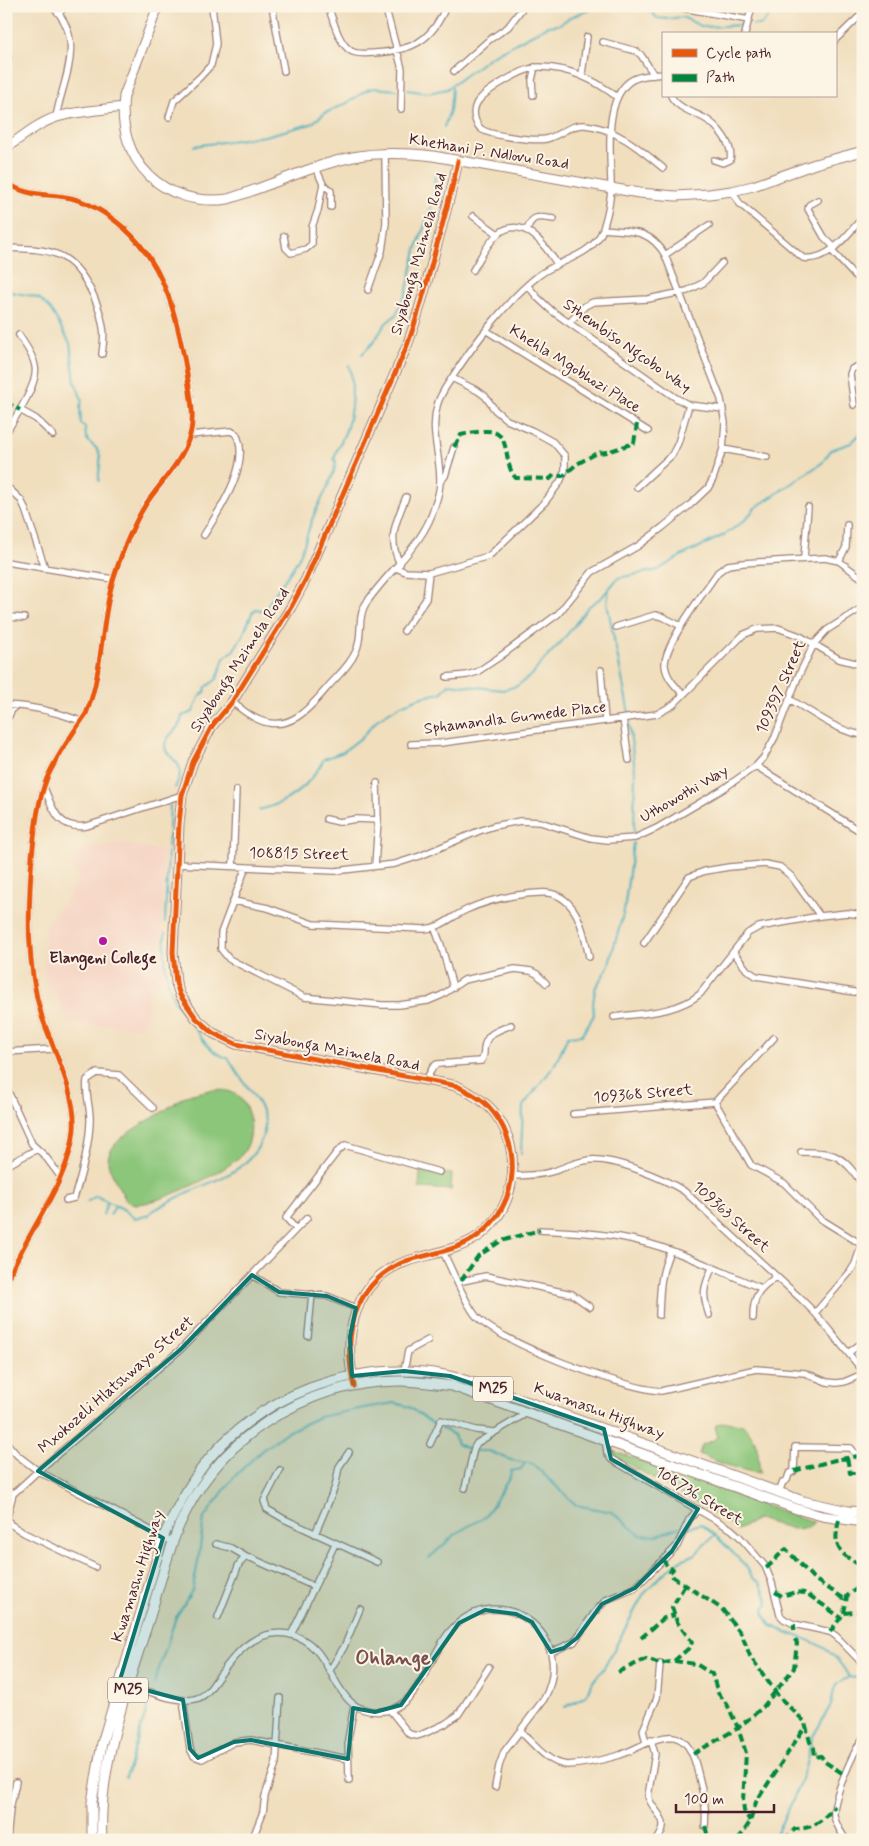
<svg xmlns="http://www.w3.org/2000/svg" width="869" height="1846" viewBox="0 0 869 1846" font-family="Mynerve,sans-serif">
	<rect width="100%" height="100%" fill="#fcf5e5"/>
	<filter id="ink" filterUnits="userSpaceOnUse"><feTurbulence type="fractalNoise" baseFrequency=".02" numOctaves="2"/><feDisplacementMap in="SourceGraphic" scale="10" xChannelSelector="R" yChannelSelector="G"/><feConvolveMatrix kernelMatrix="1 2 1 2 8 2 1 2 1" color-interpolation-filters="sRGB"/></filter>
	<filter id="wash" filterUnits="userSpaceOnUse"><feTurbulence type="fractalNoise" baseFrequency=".0096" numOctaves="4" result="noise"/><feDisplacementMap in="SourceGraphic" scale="20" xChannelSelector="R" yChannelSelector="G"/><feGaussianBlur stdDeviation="1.12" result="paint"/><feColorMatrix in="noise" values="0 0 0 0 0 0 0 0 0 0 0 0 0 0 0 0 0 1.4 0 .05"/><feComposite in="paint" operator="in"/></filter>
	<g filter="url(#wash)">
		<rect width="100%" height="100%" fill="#f0debd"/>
		<path fill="#f5d3c2" d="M123,843L165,852L161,957L166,981L149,991L145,1028L68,1023L56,994L44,981L45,926L79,881L73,865L83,847Z"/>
		<path fill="#8cc67a" stroke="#6b7252" d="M210,1090C230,1090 239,1091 247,1110C253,1124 252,1141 243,1153C231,1170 158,1204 137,1204C133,1204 130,1202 126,1200C121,1191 109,1171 108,1162C107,1140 144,1124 159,1114C169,1108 177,1100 188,1095C195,1093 203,1092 210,1090Z
			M420,1172L452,1174L451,1190L419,1188Z
			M726,1422L743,1424C760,1444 757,1449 760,1473C738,1470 719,1463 699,1454L702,1445L714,1440L718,1437L715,1427L717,1424Z
			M611,1450L763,1505L814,1522L807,1528L793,1529L757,1519L738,1530L721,1517L616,1457Z"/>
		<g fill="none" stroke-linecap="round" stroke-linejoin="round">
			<path stroke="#41afbe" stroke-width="2" d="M612,6L650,10L657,18L667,19L682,17L703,27L742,25
				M753,25H761L778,6
				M407,90L428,93L447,89L490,57L548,26L558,25L573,16L599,6
				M444,127L450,110L452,88
				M194,146L265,136L311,124L325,113L347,103L367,90L374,88L397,90
				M6,291L32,296L40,299L51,310L70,343L75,382L82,400L80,408L81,424L85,427C85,449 97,441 100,456C101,464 98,473 99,481
				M362,354L373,343L386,323L396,315L406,294L416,250L433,202L435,176
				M609,590L607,602L612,629L629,713
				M629,723L635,771L634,833
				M175,788C177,783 181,775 180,769C178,759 165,756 165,746C164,736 182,729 182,716L193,712L199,697L206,691L205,688L217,679L224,658L233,651L243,635L252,613L256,609L265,611C274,591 291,575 300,555C306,542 308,528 314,515C321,498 334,480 336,461L334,460C336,448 344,438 347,427C352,411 354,381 349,365
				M259,810C289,803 310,786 324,759L343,752L362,737L378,719L401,705L422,697L441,693L449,684L503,690L517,686L533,674L541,663L563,640L588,607L602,597L618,578L658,570L681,556L724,535L744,521L755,508L764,502L822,463L831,450L851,443L859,435H863
				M165,922L170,805
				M521,1153L523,1106L554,1066L568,1036L582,1035L594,1015L593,1004L595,989L608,967L624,911L633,843
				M87,1202L96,1196L123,1209L135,1219L149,1215L151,1212C163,1205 176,1198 189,1192C215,1180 243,1173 258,1147C262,1139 266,1130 265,1121C262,1101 238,1077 229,1059C211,1053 203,1041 193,1026C187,1018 179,1010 175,1001C165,982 164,954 165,933
				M103,1215L107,1203
				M110,1215L115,1206
				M441,1428L454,1435L457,1444L470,1450
				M476,1451H489L511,1460L533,1464L576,1505L612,1512L640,1535L655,1536L679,1527
				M687,1528L701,1524L719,1539L745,1565L753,1578L760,1583L767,1599L768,1605L764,1608L765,1615L770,1625C804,1642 828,1638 849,1677
				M199,1555L204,1518L234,1477L261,1451L285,1433L319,1417L369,1407L395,1403L409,1407L436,1426
				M429,1558L458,1532L485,1517L510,1477L511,1471L521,1469L525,1463
				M193,1587L199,1557
				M154,1684L176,1617L193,1589
				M565,1707L586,1696L591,1684L604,1668L643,1595L662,1575L679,1561L696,1554L704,1544L715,1535
				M126,1777L149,1702
				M773,1840L794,1798L805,1768L812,1738L831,1705L834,1689L837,1684L849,1677L863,1679"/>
		</g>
	</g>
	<g filter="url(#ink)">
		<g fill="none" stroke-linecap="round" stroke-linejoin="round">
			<g stroke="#9d7e74" stroke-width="8">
				<path id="street" d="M52,6C87,40 63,78 56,117
					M272,6L284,71
					M328,6C333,19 338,43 351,51C357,55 367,53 374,53C410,51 432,42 446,6
					M385,6L402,69L401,109
					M672,6L749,20
					M59,13L66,6
					M745,34L752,6
					M835,40L863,13
					M603,42L636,51L641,55L654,75
					M6,45L8,58L6,67
					M454,71L489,40L508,27L524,6
					M582,74L587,37
					M533,95L532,80L535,67
					M671,96C677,108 693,112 704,118C717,125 734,145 730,160L723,163L714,160
					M617,97C594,79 570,68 541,67C526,66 488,89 479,100C472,108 473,120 480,128C488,136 535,141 546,139C560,136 569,124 585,125C616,128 640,149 663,168
					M169,117L174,101L200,77L211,65L216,44L212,6
					M6,182C28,198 47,193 71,198C90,203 109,215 124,228C166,265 178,321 187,374C190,394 196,418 189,438C181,463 160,483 146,504C132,526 122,552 114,577C100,621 104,670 86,714C72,734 57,756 47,778C37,803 35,830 32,856C28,910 26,965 42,1017C53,1049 77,1096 74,1129C70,1182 24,1235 6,1284
					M323,184L331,191V207
					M732,191L740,204L803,258C829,262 848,234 863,217
					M818,200L809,205L808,209L824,237L834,247
					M473,216L498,234
					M527,230C532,214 539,217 554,219
					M284,236L286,248L291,253L306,249L312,244V227L318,210L323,184L316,168
					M6,248C23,249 41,248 56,254C82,263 99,302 103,327C105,336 103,345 102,354
					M831,250L853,274L858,278
					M665,255L709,225
					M473,270C480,259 487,243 498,234C523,214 545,245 557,264
					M527,285L538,298L552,311L676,398L689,405L723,409
					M368,290L382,251L386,223L385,153
					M569,323L585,306L593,302L648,299L687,291L703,283L722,263
					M487,331L648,431
					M854,405L850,374L852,369L863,364
					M20,410L36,419L53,435
					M6,433C15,417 39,384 35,366C33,354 25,345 19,335
					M190,435L231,431L236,434C252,463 219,511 204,535
					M723,449L767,457
					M440,482L445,476L454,447
					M6,486L21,500L24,506L45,568
					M637,487L672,455L678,443L689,405
					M804,558L808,507
					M839,561L846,547L847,525
					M6,562L113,579
					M400,564C387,538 396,522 406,497
					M396,568L406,572L429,573L489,556L545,502L560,482L565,470V456L553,442L533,431L507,420L495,410L485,396L478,391L452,378
					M6,617L24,618
					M616,627L655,615L663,617L681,626
					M404,631L426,599L429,573
					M601,670L605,721
					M447,677L467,675L477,672L498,658L558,614L592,572L638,546L663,527L690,505L708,488L713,479L723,449L725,423L721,399L665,255C650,228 630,232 603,229
					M683,694C675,686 666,677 665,665C664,644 705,591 718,572L728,565L743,563L825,558L839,561L863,579
					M789,699C813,712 835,731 863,735
					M232,702C240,708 248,715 257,719C288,734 309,709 326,689C336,677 350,666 356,651C363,637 357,618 365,605C387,571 424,546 435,505C438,497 440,488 440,480C440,454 430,432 437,406C439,396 447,385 453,376C474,344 508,299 538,276C558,260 594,256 603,229C607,216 611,198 611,186C611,157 603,102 629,82C638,75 652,75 663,74
					M6,705C32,706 57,712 81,721
					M623,719L629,760
					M6,721L14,706
					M411,744L441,743L657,714L673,705L743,635L757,629L778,628L800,636L839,659L863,665
					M756,766L863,833
					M44,787C53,810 58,830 87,826L182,795
					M326,819L339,822L356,819L378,820
					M177,864L335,871L395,864L420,856L479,831L494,826L520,821L540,822L591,838L608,840L635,838L657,828L723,789L756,766L764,757L775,737L798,677L814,644L827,630L863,607
					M233,866L236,790
					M375,866L378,820L377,783
					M246,867L221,933V949L229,959L304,997L382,1005H399L428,1001L442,995L464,980L515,969L531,971L537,974L546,983
					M234,901L268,908L313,924L424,929C441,928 451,917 466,910C483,902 499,898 518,895C527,894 539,892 548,893C578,897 584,933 589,957
					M435,929L441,945L453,987
					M644,943L689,877L705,871L729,867L765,864L780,867L791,876L820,916
					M734,953L747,970L756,976L854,992
					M614,1017C642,1013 677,1013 700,994L748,933L759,927L820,916L847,913L863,915
					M6,1052L54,1049
					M426,1080L433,1067L437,1064L481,1061C484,1057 484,1054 484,1049C486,1032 498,1031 511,1025
					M6,1087L32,1144L45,1156L60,1176
					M715,1102L751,1165L784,1183L819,1218L861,1244
					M715,1102L774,1038
					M573,1114L715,1102
					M801,1152C837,1152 843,1156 863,1185
					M6,1166L37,1149
					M512,1176C526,1175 540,1176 554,1171C566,1167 577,1161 590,1160C615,1158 663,1178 684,1191L801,1299L815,1313L863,1371
					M66,1200L74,1198C82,1173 89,1148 90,1122C91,1108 85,1097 87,1080L97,1073L119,1075L153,1108
					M296,1229L286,1218L337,1152L345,1145L439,1172
					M540,1230C573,1232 607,1233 639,1241C681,1251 721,1272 761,1288
					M443,1252C453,1271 463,1300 476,1316C499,1343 625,1389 661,1391L756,1369L805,1373L827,1382L836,1383L844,1382L863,1374
					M252,1275L279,1292L327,1296L356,1308
					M458,1282L486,1276L572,1294L590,1307
					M815,1313L850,1272L855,1264L863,1241
					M659,1315C660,1289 660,1275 670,1251
					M709,1315C702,1294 703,1289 712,1268
					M753,1318C753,1295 759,1290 776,1277
					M308,1336L312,1294
					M848,1353L863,1342
					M404,1371L408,1351L428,1340
					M605,1438L607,1453L611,1459L731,1529L739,1536L765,1566L772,1583L780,1615L784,1619L794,1624L830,1632L836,1636L863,1664
					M6,1442L17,1455L38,1471L173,1542
					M430,1444L441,1420L476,1430L494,1432
					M280,1470L264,1501L267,1509L284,1519L377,1562
					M465,1488L474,1448L477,1443L527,1413
					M6,1489L13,1494
					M779,1492L783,1482L787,1480L789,1474L794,1471L795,1447L851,1448L856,1455L863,1457
					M315,1534L335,1487L339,1467L349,1452
					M216,1544L231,1548L248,1558
					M95,1567L24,1533L10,1524L7,1517L13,1494L38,1471L181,1349L307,1218
					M218,1617L239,1564L245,1558H251L313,1586
					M291,1635L335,1544
					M551,1652L574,1642L595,1612L606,1600L635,1588L677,1546L689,1520L698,1509
					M330,1670L344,1647L360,1609
					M126,1685C146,1689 175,1704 195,1699C206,1697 211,1687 217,1679C234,1655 255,1628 288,1634C340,1644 327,1718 384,1711C420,1707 430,1652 452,1629C499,1578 579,1634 544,1699L504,1752L499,1766L495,1787
					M183,1700L190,1749L194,1756L202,1759L234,1742L251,1740L348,1759
					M390,1710L409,1734L417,1736L423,1734L445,1724L458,1715L489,1667
					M520,1731C533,1743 547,1763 567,1765C584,1764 603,1760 620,1755C654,1742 684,1715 697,1769C702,1790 707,1804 705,1826
					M651,1740L655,1754L648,1796C653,1814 673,1818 657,1840
					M646,1743L643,1730L657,1698L660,1664
					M349,1780L348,1739L354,1706
					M7,1840L10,1809L16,1782
					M252,1840L263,1812L265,1796L276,1763L280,1698
					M846,1840C841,1832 835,1824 834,1815C833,1797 853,1753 863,1738"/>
			</g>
			<g stroke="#9d7e74" stroke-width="11">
				<path id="secondary" d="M158,6L124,96C116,161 164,208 228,199C270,186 310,166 353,157C379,152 406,153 433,156L639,193L676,196L709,194L732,191L753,186L815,164L863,151
					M6,148C22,137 38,123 57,117C78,111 101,110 123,107
					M354,1383C342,1336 355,1279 405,1262C431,1253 458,1251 480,1235C517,1207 523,1151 496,1115C486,1101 471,1094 457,1086L236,1044L213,1033L196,1018L180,995L176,983L173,952L179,824L182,795L193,762L212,726L232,702L291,607L306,579L406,348C419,315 427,281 436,248C444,219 452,190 458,161"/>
			</g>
			<g stroke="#9d7e74" stroke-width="11">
				<path id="primary" d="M92,1840V1802L102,1743L163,1538C176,1508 191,1479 213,1454C265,1395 348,1365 425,1372C449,1374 472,1382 495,1390L803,1501L848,1511L863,1512
					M102,1840C98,1774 123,1700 143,1638C156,1601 164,1562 179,1526C217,1439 304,1382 399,1381C417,1381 434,1384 452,1386L797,1509L822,1516L863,1522"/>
			</g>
			<use href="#street" stroke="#fff" stroke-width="5.5"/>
			<use href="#secondary" stroke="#fff" stroke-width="9"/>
			<use href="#primary" stroke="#fff" stroke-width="9"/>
			<path stroke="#00873e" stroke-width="4" stroke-dasharray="8 4" stroke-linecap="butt" d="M6,402L20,410
				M454,447L461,435C468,433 476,432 484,431C514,429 501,463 516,478L550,479L553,476H563L577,464L597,453L607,452L634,443L637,424
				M461,1281L478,1256L501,1241L540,1230
				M847,1458L850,1473H863
				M794,1471L835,1460L858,1456
				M839,1520C832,1549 839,1553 863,1567
				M662,1559L668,1567L673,1569L670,1572L673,1577L722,1609L742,1635L750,1656L779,1697L805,1722L810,1742L814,1748L815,1757L821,1756L825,1762L845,1775
				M766,1568C773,1563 778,1555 786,1549L814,1579L843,1598L847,1596
				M775,1592L782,1596L796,1592L806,1593L840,1617
				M844,1613L847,1596L863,1584
				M794,1630V1624
				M830,1632L844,1613L863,1611
				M641,1638L664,1618L675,1615
				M674,1661L696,1664L712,1674L718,1693L727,1704L738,1728L746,1753L743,1800L744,1811L750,1821
				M618,1672L646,1659L660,1664L674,1661L689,1648L692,1642L677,1622L672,1607L685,1585
				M862,1739H863
				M693,1754L738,1728L763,1707L794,1668L797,1643L794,1638
				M705,1826L709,1840
				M738,1840L750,1822L756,1802L806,1725
				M784,1840L795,1829C814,1829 823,1820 835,1806"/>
			<g stroke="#fcf5e5" stroke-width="8">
				<path id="cycleway" d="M6,182C28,198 47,193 71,198C90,203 109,215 124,228C166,265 178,321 187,374C190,394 196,418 189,438C181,463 160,483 146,504C132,526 122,552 114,577C100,621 104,670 86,714C72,734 57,756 47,778C37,803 35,830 32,856C28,910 26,965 42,1017C53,1049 77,1096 74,1129C70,1182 24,1235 6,1284
					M354,1386C344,1342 350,1296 389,1270C394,1267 400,1263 406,1261C431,1253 459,1251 480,1234C520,1203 523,1142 488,1106C480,1097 468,1092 457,1086L236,1044L213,1033L196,1018L180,995L176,983L173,952L179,824L182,795L193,762L212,726L232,702L291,607L306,579L406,348C419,315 427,281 436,248C444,219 452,190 458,161"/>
			</g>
			<use href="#cycleway" stroke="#e8590c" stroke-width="5"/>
		</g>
	</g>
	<path fill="#0f766e" fill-opacity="0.2" stroke="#0f766e" stroke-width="4" stroke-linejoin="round" d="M252,1275L279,1292L327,1296L356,1308L350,1337L352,1376L404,1371L450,1376L604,1429L611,1459L698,1509L672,1551L635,1588L602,1604L577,1638L564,1648L551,1652L532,1622L516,1614L485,1610L459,1623L401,1705L375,1712L353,1708L348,1759L251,1740L234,1742L198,1758L190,1749L183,1700L119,1683L163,1538L38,1471L181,1349Z"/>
	<circle fill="#b5179e" stroke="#fcf5e5" stroke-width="2" cx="103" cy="941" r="5"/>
	<g text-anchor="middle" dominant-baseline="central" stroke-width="4" stroke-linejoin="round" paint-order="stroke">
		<g fill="#fcf5e5" stroke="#7f5f63" stroke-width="1">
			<rect x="473" y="1376.5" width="40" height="25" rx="4"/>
			<rect x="108" y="1677.5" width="40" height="25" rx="4"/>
		</g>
		<g font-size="15" font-weight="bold" fill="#4a1f2b">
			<text x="493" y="1389">M25</text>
			<text x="128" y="1690">M25</text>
		</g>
		<g font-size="16" fill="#4a1f2b" stroke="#fcf5e5">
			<text transform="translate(489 152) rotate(9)">Khethani P. Ndlovu Road</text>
			<text transform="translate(419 254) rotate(-74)">Siyabonga Mzimela Road</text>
			<text transform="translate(627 346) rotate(35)">Sthembiso Ngcobo Way</text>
			<text transform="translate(575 369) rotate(32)">Khehla Mgobhozi Place</text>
			<text transform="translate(240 660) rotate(-57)">Siyabonga Mzimela Road</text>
			<text transform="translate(781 687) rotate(-66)">109397 Street</text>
			<text transform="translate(515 718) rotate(-7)">Sphamandla Gumede Place</text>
			<text transform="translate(684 794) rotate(-30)">Uthowothi Way</text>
			<text transform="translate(299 854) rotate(1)">108815 Street</text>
			<text transform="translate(337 1050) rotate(11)">Siyabonga Mzimela Road</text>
			<text transform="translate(643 1094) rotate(-5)">109368 Street</text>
			<text transform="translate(731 1217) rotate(42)">109363 Street</text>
			<text transform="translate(116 1385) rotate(-41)">Mxokozeli Hlatshwayo Street</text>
			<text transform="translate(599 1411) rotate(20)">Kwamashu Highway</text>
			<text transform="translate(699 1496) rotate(31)">108736 Street</text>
			<text transform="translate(138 1576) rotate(-72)">Kwamashu Highway</text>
		</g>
		<g font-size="16" font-weight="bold" fill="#4a1f2b" stroke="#fcf5e5">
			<text x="103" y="958">Elangeni College</text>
		</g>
		<g font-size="21" font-weight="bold" fill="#7b4e4d" stroke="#fcf5e5">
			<text x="393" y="1658">Ohlange</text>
		</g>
	</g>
	<rect width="869" height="1846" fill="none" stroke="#fcf5e5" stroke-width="25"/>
	<rect x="662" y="32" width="175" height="65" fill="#fcf5e5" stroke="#b59f9b"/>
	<rect x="672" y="49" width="25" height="8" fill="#e8590c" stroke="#b59f9b"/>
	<text x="706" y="58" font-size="15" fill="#4a1f2b">Cycle path</text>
	<rect x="672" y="74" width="25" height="8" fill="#00873e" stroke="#b59f9b"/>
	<text x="706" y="82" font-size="15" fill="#4a1f2b">Path</text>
	<path d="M676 1804v8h98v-8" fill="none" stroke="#4a1f2b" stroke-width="2.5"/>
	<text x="684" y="1804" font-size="15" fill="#4a1f2b" stroke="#fcf5e5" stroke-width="4" paint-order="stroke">100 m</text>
</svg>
